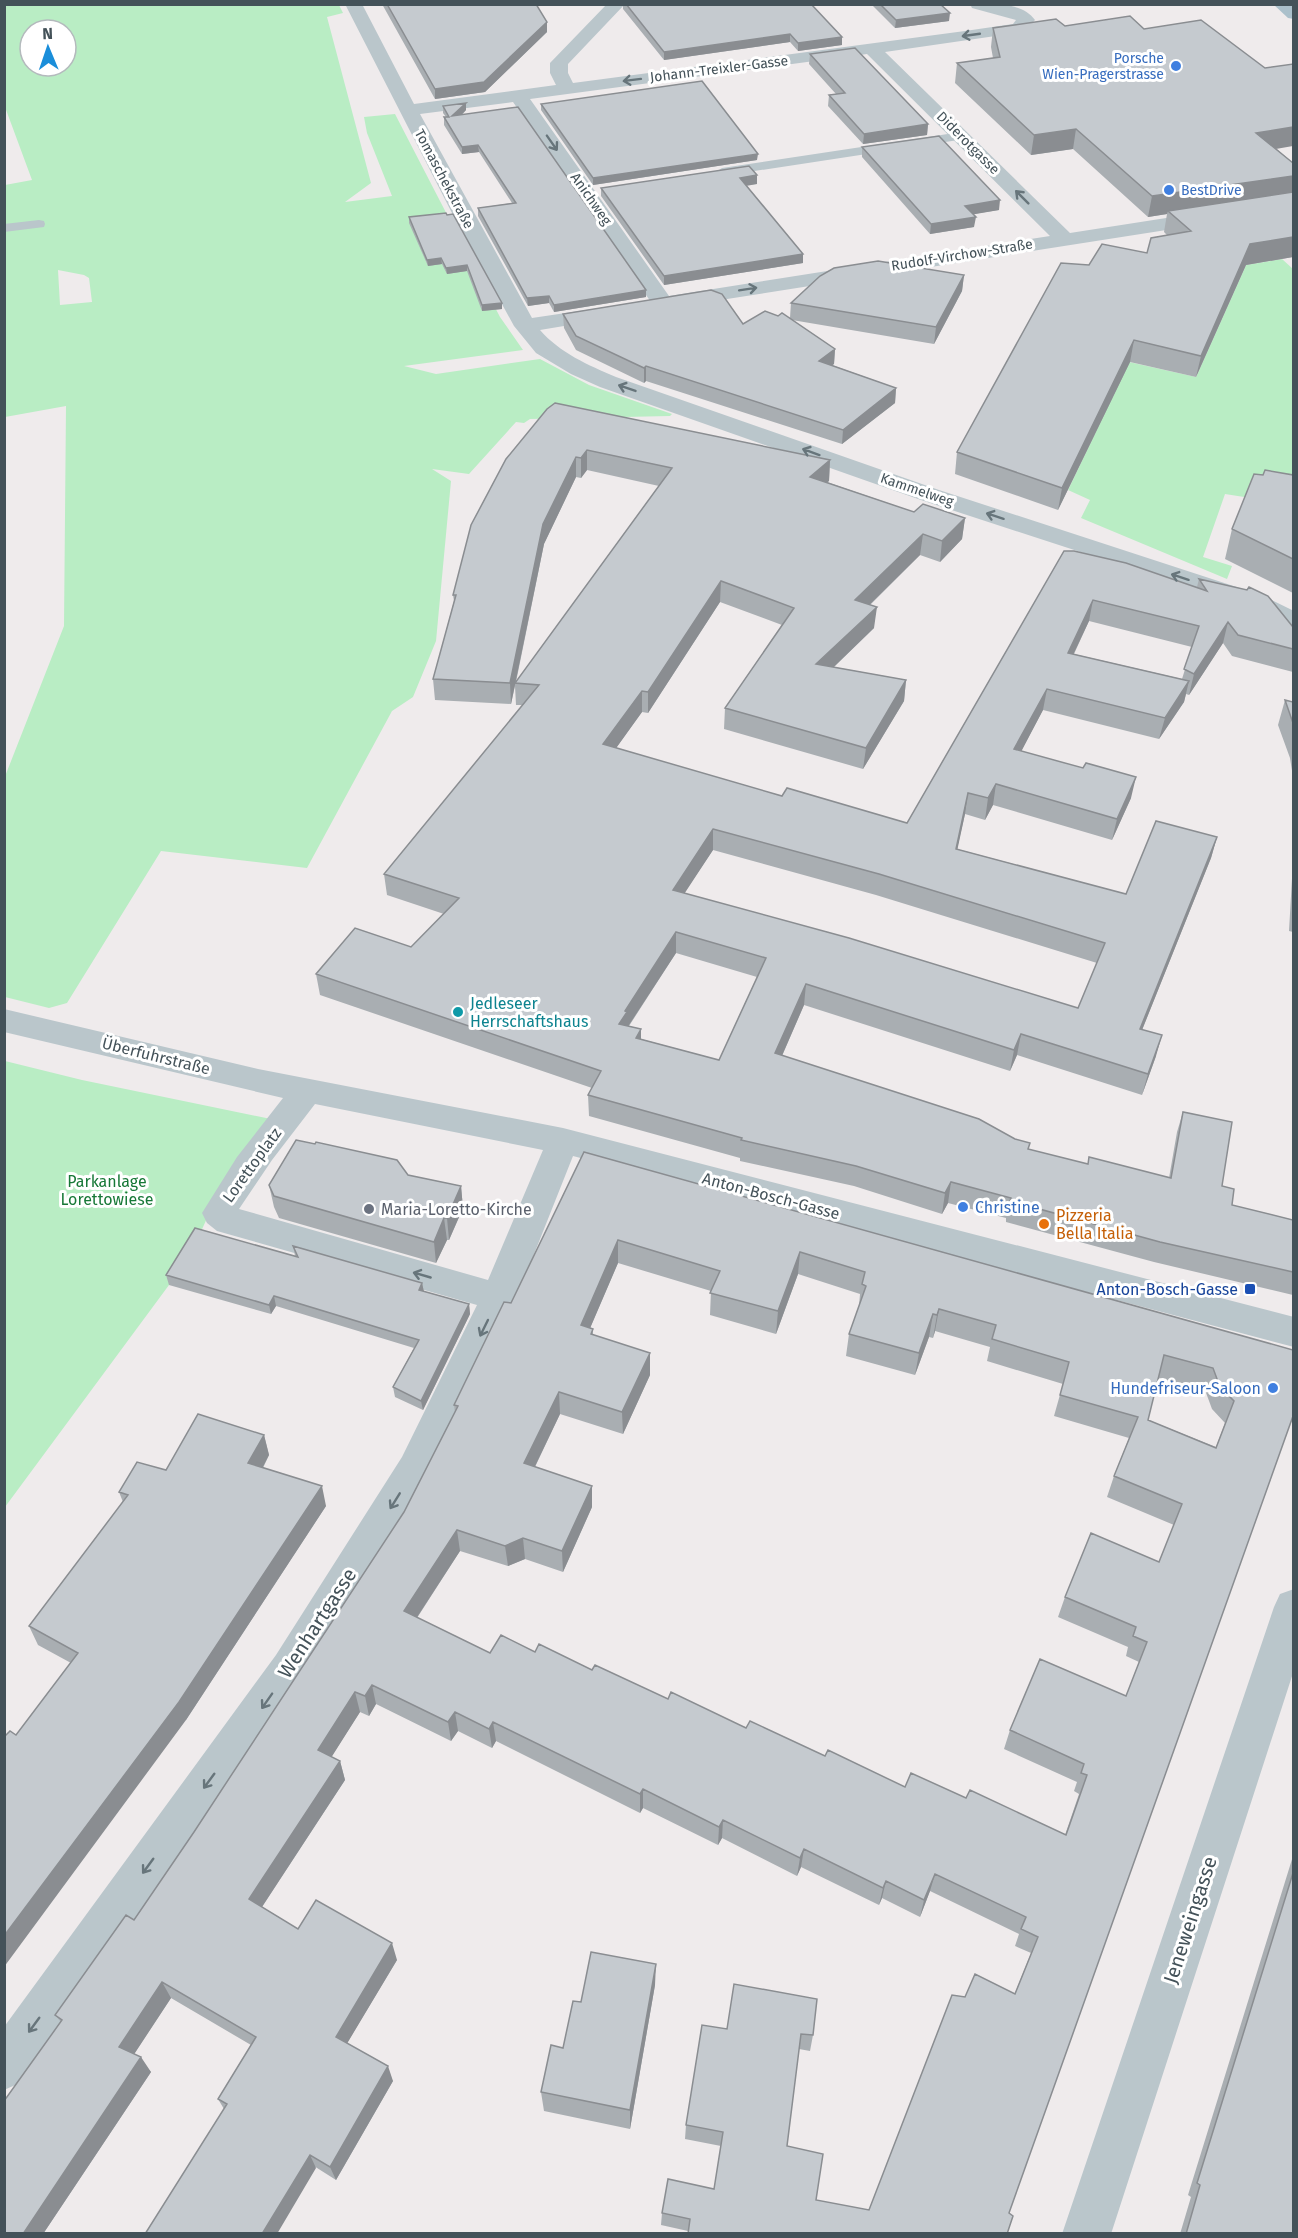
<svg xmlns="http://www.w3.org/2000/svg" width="1298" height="2238" viewBox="0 0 1298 2238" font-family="'Fira Sans',sans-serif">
	<rect width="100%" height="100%" fill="#efebec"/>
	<path fill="#b9edc4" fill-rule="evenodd" d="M4,5H339L343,13L327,17L371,183L345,202L392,196L367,133L364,117L395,114L500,317L523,350L404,366L436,374L540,359L589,385L672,414L670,416L530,419L524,423L516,422L469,474L432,469L451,481L436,641L413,697L392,711L307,868L161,851L67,1003L49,1008L5,997L4,779L64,626L66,406L5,417V185L32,180L5,107ZM30,30H66V66H30ZM58,270L84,275L89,278L92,302L60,305Z
		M1282,259L1293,269V517L1257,499L1225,494L1203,557L1232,566L1227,579L1081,518L1090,500L1068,490L1129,362L1196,377L1246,265Z
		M5,1061L82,1080L271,1119L214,1203L198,1238L169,1285L5,1507Z"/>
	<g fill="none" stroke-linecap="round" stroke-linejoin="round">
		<path fill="#bac6cb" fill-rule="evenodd" d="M961,132L965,133V139L722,176L716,172L722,168Z
			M39,220L44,221L45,224L44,227L4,232V224Z"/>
		<path fill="#bac6cb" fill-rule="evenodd" d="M345,4H362L414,104L556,85L550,73V63L607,4H625L568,64V73L573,83L965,31L1013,24L1016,20L972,8L970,4C991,4 1021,1 1035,20L1024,32L885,52L1070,233L1294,198V210L663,309L655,308L513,102L420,114L532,318L606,307L614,308L617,313L614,318L606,319L540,330C560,353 588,365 616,377L939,490L1261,595L1294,611V629L1243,605L921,500L600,387L571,374L536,353L514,326L452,213ZM867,54L1050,236L669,296L530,99Z
			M4,1009L258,1069L563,1128L1294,1317V1347L573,1156L517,1297L428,1481L304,1681L20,2083L4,2090V2027L276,1655L402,1457L477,1305L217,1231L207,1223L202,1213L237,1157L283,1098L4,1032ZM315,1104L543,1150L488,1280L239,1209L272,1160Z
			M1294,1589V1670L1111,2234H1062L1274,1607L1280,1594Z"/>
		<path fill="#abc0cb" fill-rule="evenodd" d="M1273,4H1292L1294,19L1288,18Z"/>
	</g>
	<path fill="#a9aeb2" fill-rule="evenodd" d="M382,4H536L547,32L485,92L435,99Z
		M623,4H811L842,37V45L798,51L790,42L664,60L623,9Z
		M871,4H940L949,21L895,28Z
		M1065,26L1277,149L1293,163V257L1246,265L1196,377L1130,362L1058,510L955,474L957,452L1089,265L1147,253L1167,235L1164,232L1167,214L1148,217L1073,149L1031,155L955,83L957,63L993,58L991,47L993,28Z
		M810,54L928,124L927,135L863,144L828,106L829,95L836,94L809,64Z
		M466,103V110L462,115L646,297L554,312L549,303L528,306L478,216V208L512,203L479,152L462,154L444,125V117H446L443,113V106Z
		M541,104L757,160L593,185L541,110Z
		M862,147L999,210L973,214L974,227L930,234L862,157Z
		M757,184L746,185L803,254V263L664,285L601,196V188Z
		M446,213L502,309L482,311L467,271L447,274L442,264L428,266L409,223V217Z
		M964,275L962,291L934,344L792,320L835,349L834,364L832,365L896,388L895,403L842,444L646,381L644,383L576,350L564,328L563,314L743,324L778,316L790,318L791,303Z
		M547,409L830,460L829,481L827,482L914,512L965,518L962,539L940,562L920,555L870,605L874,628L834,667L906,680L904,701L863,769L724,729L725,708L782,625L720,602L648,713L642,712L616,748L782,796L907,823L1064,551L1197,587L1199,579L1293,627V672L1232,656L1223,643L1189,695L1186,694L1184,702L1159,739L1043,710L1021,751L1131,798L1112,840L993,805L985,820L965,814L957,849L1126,894L1217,837L1211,858L1142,1030L1156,1056L1142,1095L1017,1055L1010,1071L804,1005L782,1056L1028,1149L1088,1164L1169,1178L1177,1132L1183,1112L1232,1205L1293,1220V1295L1154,1262L1006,1222V1218L948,1203L942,1214L854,1186L740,1161V1158L589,1116L588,1095L592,1088L320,995L316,974L411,947L444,914L387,895L384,874L523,705H516L515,686L511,704L435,700L433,679L454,601L453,595ZM587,470L659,486L516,682L544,544L576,477L581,478ZM1089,621L1192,647L1182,679L1074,654ZM713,850L876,895L1097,963L1078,1008L684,893ZM676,953L757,977L719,1060L641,1039V1029L629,1026Z
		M1263,475H1293V593L1225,559L1232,529Z
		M1285,700L1293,702V777L1290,758L1278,725Z
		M1293,861V932L1289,931Z
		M584,1152L1293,1350L1009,2213L688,2231L661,2225L662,2213L714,2189L721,2146L685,2139L686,2125L727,2029L734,1984L813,2035L810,2051L799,2049L787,2146L816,2200L869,2210L965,1997L1015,1993L1031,1953L1015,1946L1019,1934L930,1891L920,1917L882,1898L879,1905L801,1867L797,1876L722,1838L718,1845L643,1808L640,1813L496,1741L492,1748L458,1731L451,1741L376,1704L369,1716L360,1712L331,1757L340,1761L345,1780L262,1907L298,1929L397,1960L347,2043L393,2081L336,2180L224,2109L218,2099L251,2045L171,1998L134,2054L151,2072L43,2234H4L61,2022L55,2015L134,1920L194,1832L404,1512L455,1412L454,1405L511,1303ZM618,1263L711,1291L710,1315L776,1334L798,1274L860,1294L859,1306L849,1334L846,1356L915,1375L929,1337L933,1338L935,1331L990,1347L987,1361L1063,1384L1054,1416L1129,1438L1114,1476L1107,1497L1174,1525L1159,1562L1065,1597L1058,1617L1128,1647L1126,1656L1139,1662L1126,1696L1010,1730L1004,1749L1077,1782L1074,1791L1079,1794L1065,1835L966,1798L905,1787L825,1756L668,1699L592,1670L535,1652L490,1653L417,1618L460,1551L508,1566L525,1559L563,1572L592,1507L535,1467L560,1414L623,1434L650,1375L593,1335V1329L590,1328ZM1158,1378L1205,1390L1212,1409L1225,1423L1216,1447L1148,1420Z
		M408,1175L461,1186L463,1208L449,1240H447L436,1263L279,1218L274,1207L269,1185Z
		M293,1246L422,1283L424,1292L469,1304L470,1314L423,1410L395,1397L393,1387L414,1348L276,1306L271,1314L169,1285L166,1275L295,1256Z
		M264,1435L269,1455L263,1468L326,1506L186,1720L16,1735L71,1663L38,1645L29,1626L123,1502L119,1492L166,1470Z
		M1293,1856V2234H1180L1191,2197L1188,2195Z
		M655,1985L630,2129L544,2111L541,2092L563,2048L581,2002Z"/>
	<path fill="#8a8d91" d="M950,13L949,21L895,28L896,20Z
		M547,22V32L485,92L435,99V89Z
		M790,34V42L664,60V52Z
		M842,37V45L798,51V43Z
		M466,103V110L453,123L452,116Z
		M928,124L927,135L863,144L864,134Z
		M1293,127V146L1252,153L1256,133Z
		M1076,129L1073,149L1031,155L1034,135Z
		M478,145L479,152L462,154V147Z
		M758,154L757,160L593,185V178Z
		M757,175V184L740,187V178Z
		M1293,176V196L1168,211L1167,214L1148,217L1152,196Z
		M1000,200L999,210L964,216L965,206Z
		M976,217L974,227L930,234L931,224Z
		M1293,237V257L1246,265L1196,377L1201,356L1250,244Z
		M803,254V263L664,285V276Z
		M441,258L442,264L428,266L427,260Z
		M467,265V271L447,274L446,268Z
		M964,275L962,291L934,344L936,327Z
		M646,290V297L554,312V305Z
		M549,296V303L528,306L527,298Z
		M502,303V309L482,311V305Z
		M1134,340L1130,362L1058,510L1062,488Z
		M835,349L834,364L818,375L819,361Z
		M646,366V381L644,383V368Z
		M896,388L895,403L842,444L843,430Z
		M587,450V470L581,478V458Z
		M576,457V477L544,544L511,704L510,683L543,524Z
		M830,460L829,481L809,497L810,477Z
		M965,518L962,539L940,562L942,541Z
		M923,534L920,555L853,621L855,600Z
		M721,581L720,602L648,713V692Z
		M1093,600L1089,621L1064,674L1068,653Z
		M877,607L874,628L815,685L816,664Z
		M1228,622L1223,643L1189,695L1194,674Z
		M906,680L904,701L863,769L866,748Z
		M1189,681L1184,702L1159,739L1165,718Z
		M1047,689L1043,710L1011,771L1014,749Z
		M642,691V712L604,765L603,744Z
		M1136,777L1131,798L1112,840L1117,819Z
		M996,784L993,805L985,820L988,798Z
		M968,793L965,814L953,870L956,849Z
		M713,829V850L673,911V890Z
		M1217,837L1211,858L1134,1050L1140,1029Z
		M676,932V953L627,1028L619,1024L625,1011Z
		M806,984L804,1005L774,1074L775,1053Z
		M641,1029V1050L636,1038Z
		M1021,1034L1017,1055L1010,1071L1014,1050Z
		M1162,1035L1156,1056L1142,1095L1148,1074Z
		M951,1182L948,1203L942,1214L945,1193Z
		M461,1186L463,1208L449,1240L447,1218Z
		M444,1218L447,1240L436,1263L434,1242Z
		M618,1240V1263L582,1347L581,1325Z
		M800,1252L798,1274L776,1334L778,1311Z
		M422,1283L424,1292L419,1290Z
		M274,1296L276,1306L271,1314L269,1305Z
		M469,1304L470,1314L423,1410L421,1401Z
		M939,1309L935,1331L933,1338L937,1315Z
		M933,1314L929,1337L915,1375L919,1353Z
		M650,1353V1375L623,1434L622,1412Z
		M559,1392L560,1414L526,1485L524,1463Z
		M264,1435L269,1455L254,1484L248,1463Z
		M322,1486L326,1506L186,1720L4,1967V1936Z
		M592,1486V1507L563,1572L562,1551Z
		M457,1530L460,1551L408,1631L404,1611Z
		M523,1538L525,1559L508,1566L505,1546Z
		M372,1685L376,1704L369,1716L365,1696Z
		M355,1692L360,1712L324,1769L318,1750Z
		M455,1712L458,1731L451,1741L448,1722Z
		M493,1722L496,1741L492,1748L489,1729Z
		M340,1761L345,1780L256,1916L249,1899Z
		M643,1789V1808L640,1813V1794Z
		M723,1820L722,1838L718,1845L719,1827Z
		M804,1849L801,1867L797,1876L800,1858Z
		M935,1874L930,1891L920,1917L924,1900Z
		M886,1881L882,1898L879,1905L883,1888Z
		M392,1943L397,1960L342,2052L336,2037Z
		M656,1964L655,1985L630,2129V2110Z
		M162,1982L171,1998L129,2062L119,2047Z
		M141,2057L151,2072L43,2234H23Z
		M388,2066L393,2081L336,2180L330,2167Z
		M310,2155L316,2168L277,2234H262Z"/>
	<path fill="#c5cacf" stroke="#8a8d91" stroke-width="1.5" fill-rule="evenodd" d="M387,4H536L547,22L484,82L435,89Z
		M626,4H811L842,37L798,43L790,34L664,52Z
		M880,4H940L950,13L896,20Z
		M1130,16L1144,29L1201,20L1265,68L1293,64V127L1256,133L1293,163V176L1152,196L1076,129L1034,135L957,63L1000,57L993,28L1056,19L1065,26Z
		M855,48L928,124L864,134L829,95L845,93L810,54Z
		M702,81L758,154L593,178L541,104Z
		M466,103L452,116L518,107L646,290L554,305L549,296L527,298L478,208L516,203L478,145L462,147L444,117H449L443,106Z
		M939,136L1000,200L965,206L976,217L931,224L862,147Z
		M749,166L757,175L740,178L803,254L664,276L601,188Z
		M1293,192V237L1250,244L1201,356L1134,340L1062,488L957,452L1061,263L1089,265L1102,244L1147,253L1151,238L1191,231L1168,211Z
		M446,213L447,215L453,214L502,303L482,305L467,265L446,268L441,258L427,260L409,217Z
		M878,261L964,275L936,327L791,303L820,276L834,268Z
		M711,290L722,294L743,324L765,311L778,316L782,313L835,349L819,361L896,388L843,430L646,366L644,368L576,336L563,314Z
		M555,403L830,460L810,477L914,512L923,504L965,518L942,541L923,534L855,600L877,607L816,664L906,680L866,748L725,708L794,608L721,581L648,692L642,691L603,744L782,796L787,788L907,823L1064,551H1074L1126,563L1207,591L1199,579L1247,590L1249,587L1268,596L1293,627V649L1238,635L1228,622L1194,674L1184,669L1199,626L1093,600L1068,653L1189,681L1165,718L1047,689L1014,749L1083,768L1086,763L1136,777L1117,819L996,784L988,798L968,793L956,849L1126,894L1156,821L1217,837L1140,1029L1162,1035L1148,1074L1021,1034L1014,1050L806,984L775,1053L979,1119L1015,1139L1030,1143L1028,1149L1088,1164L1089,1157L1171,1178L1183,1112L1232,1122L1222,1186L1234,1189L1232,1205L1293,1220V1272L1160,1242L1010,1201L1011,1198L951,1182L945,1193L856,1166L741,1140L742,1138L588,1095L601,1071L316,974L355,928L411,947L459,898L384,874L539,685L515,683L672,468L587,450L581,458L576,457L543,524L510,683L433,679L456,595H453L471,525L506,459L547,409ZM713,829L879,874L1105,943L1078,1008L849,938L673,890ZM676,932L766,958L719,1060L636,1038L641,1029L619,1024L627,1012L625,1011Z
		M1265,470L1293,475V559L1232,529L1254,474L1263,475Z
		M1285,700L1293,702V723Z
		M296,1140L315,1144L316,1142L397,1160L408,1175L461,1186L447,1218H444L434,1242L274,1196L269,1185Z
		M584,1152L1293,1350V1416L1009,2213L1013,2216L1007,2234H688L690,2219L662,2213L668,2179L714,2189L723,2132L686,2125L702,2025L727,2029L734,1984L817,1999L813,2035L801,2034L787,2146L823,2154L816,2200L869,2210L952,1995L965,1997L975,1974L1015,1994L1038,1937L1021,1929L1026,1917L935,1874L924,1900L886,1881L883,1888L804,1849L800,1858L723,1820L719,1827L643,1789L640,1794L493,1722L489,1729L455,1712L448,1722L372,1685L365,1696L355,1692L318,1750L340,1761L249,1899L298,1929L316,1900L392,1943L336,2037L388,2066L330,2167L310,2155L262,2234H145L227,2104L218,2099L256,2037L162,1982L119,2047L141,2057L23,2234H4V2101L62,2020L55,2015L126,1915L134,1920L194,1832L404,1512L458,1406L454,1405L504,1302L511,1303ZM618,1240L720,1271L710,1293L778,1311L800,1252L865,1272L862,1284L866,1286L849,1334L919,1353L933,1314L937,1315L939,1309L996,1325L992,1339L1069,1362L1060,1395L1138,1417L1114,1476L1182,1504L1159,1562L1091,1533L1065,1597L1136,1627L1133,1636L1147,1642L1126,1696L1040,1659L1010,1730L1084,1764L1081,1773L1087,1775L1066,1835L970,1790L966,1798L911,1773L905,1787L828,1750L825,1756L750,1721L746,1728L671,1692L668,1699L595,1665L592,1670L539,1644L535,1652L501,1635L490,1653L404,1611L457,1530L505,1546L523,1538L562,1551L592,1486L524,1463L559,1392L622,1412L650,1353L591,1334L593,1329L581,1325ZM1164,1355L1213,1368L1220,1387L1234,1401L1216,1448L1148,1420Z
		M195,1228L298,1257L293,1246L422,1283L419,1290L469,1304L421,1401L393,1387L419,1340L274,1296L269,1305L166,1275Z
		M198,1414L264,1435L248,1463L322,1486L179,1702L4,1936V1737L10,1731L16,1735L78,1653L29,1626L128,1495L119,1492L137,1462L166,1470Z
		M1293,1873V2234H1186L1200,2185L1197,2183Z
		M591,1952L656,1964L630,2110L541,2092L551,2045L563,2048L573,2001L581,2002Z"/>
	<defs><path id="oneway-shaft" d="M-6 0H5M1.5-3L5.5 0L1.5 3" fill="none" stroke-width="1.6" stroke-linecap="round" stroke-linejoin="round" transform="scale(1.5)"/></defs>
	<g stroke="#67757b">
		<use href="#oneway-shaft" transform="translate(971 35) rotate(172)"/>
		<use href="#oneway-shaft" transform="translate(632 80) rotate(173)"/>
		<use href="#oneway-shaft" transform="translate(552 143) rotate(55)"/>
		<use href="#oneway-shaft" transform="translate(1022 197) rotate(-135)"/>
		<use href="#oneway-shaft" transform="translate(748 289) rotate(-9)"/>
		<use href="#oneway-shaft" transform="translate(627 388) rotate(-161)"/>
		<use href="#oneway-shaft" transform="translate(811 452) rotate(-160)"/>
		<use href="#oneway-shaft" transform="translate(995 516) rotate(-162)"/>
		<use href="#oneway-shaft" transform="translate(1180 577) rotate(-162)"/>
		<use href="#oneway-shaft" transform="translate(422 1275) rotate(-164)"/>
		<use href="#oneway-shaft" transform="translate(484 1328) rotate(116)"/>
		<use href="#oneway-shaft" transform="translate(395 1501) rotate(122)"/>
		<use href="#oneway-shaft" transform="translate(267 1701) rotate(125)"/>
		<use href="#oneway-shaft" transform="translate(209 1781) rotate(126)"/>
		<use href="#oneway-shaft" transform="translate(148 1866) rotate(126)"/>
		<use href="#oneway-shaft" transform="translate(34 2025) rotate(126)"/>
	</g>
	<g fill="#3f7fe0" stroke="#fff" stroke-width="2">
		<circle cx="1176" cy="66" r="6"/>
		<circle cx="1169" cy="190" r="6"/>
		<circle cx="963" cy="1207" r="6"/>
		<circle cx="1273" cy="1388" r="6"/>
	</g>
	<circle fill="#0f9aa8" stroke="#fff" stroke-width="2" cx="458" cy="1012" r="6"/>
	<circle fill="#6b7280" stroke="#fff" stroke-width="2" cx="369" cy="1209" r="6"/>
	<circle fill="#e8710a" stroke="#fff" stroke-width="2" cx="1044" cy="1224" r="6"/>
	<rect fill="#1a4fb4" stroke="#fff" stroke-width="2" x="1244" y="1283" width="12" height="12" rx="3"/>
	<g text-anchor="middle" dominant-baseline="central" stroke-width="6" stroke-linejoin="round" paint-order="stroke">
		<g font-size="14" fill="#366cbe" stroke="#fff" text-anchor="end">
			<text x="1164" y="58">Porsche<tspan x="1164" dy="16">Wien-Pragerstrasse</tspan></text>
			<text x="1181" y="190" text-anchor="start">BestDrive</text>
		</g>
		<g font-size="14" fill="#445259" stroke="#fff">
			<text transform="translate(719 69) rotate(-7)">Johann-Treixler-Gasse</text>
			<text transform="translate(968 143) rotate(45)">Diderotgasse</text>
			<text transform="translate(444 179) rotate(62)">Tomaschekstraße</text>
			<text transform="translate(591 199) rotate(55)">Anichweg</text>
			<text transform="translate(962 255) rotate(-9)">Rudolf-Virchow-Straße</text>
			<text transform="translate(917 490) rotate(19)">Kammelweg</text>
		</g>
		<g font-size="16" fill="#0d838f" stroke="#fff" text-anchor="start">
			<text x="470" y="1003">Jedleseer<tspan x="470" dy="18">Herrschaftshaus</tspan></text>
		</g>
		<g font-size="16" fill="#445259" stroke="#fff">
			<text transform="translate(156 1056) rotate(14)">Überfuhrstraße</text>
			<text transform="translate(252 1165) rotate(-54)">Lorettoplatz</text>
			<text transform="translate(771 1196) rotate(15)">Anton-Bosch-Gasse</text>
		</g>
		<g font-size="16" fill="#177837" stroke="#fff">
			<text x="107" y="1181">Parkanlage<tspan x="107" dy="18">Lorettowiese</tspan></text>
		</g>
		<g font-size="16" fill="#366cbe" stroke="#fff" text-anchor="start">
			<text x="975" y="1207">Christine</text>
			<text x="1261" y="1388" text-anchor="end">Hundefriseur-Saloon</text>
		</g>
		<g font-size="16" fill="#5b616d" stroke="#fff" text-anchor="start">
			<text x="381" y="1209">Maria-Loretto-Kirche</text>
		</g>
		<g font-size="16" fill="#c56008" stroke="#fff" text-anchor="start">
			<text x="1056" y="1215">Pizzeria<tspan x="1056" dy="18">Bella Italia</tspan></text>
		</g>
		<g font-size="16" fill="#164399" stroke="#fff" text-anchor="end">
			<text x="1238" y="1289">Anton-Bosch-Gasse</text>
		</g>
		<g font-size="20" fill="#445259" stroke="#fff">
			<text transform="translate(317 1623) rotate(-57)">Wenhartgasse</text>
			<text transform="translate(1190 1920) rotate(-72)">Jeneweingasse</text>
		</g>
	</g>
	<rect width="1298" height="2238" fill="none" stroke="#445259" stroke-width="12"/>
	<g transform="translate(48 48) rotate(358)"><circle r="28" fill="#ffffff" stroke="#b4babd" stroke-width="1.5"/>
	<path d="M0-4.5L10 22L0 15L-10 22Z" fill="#1a8eda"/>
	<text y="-9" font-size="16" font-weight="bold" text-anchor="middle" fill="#445259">N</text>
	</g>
</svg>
